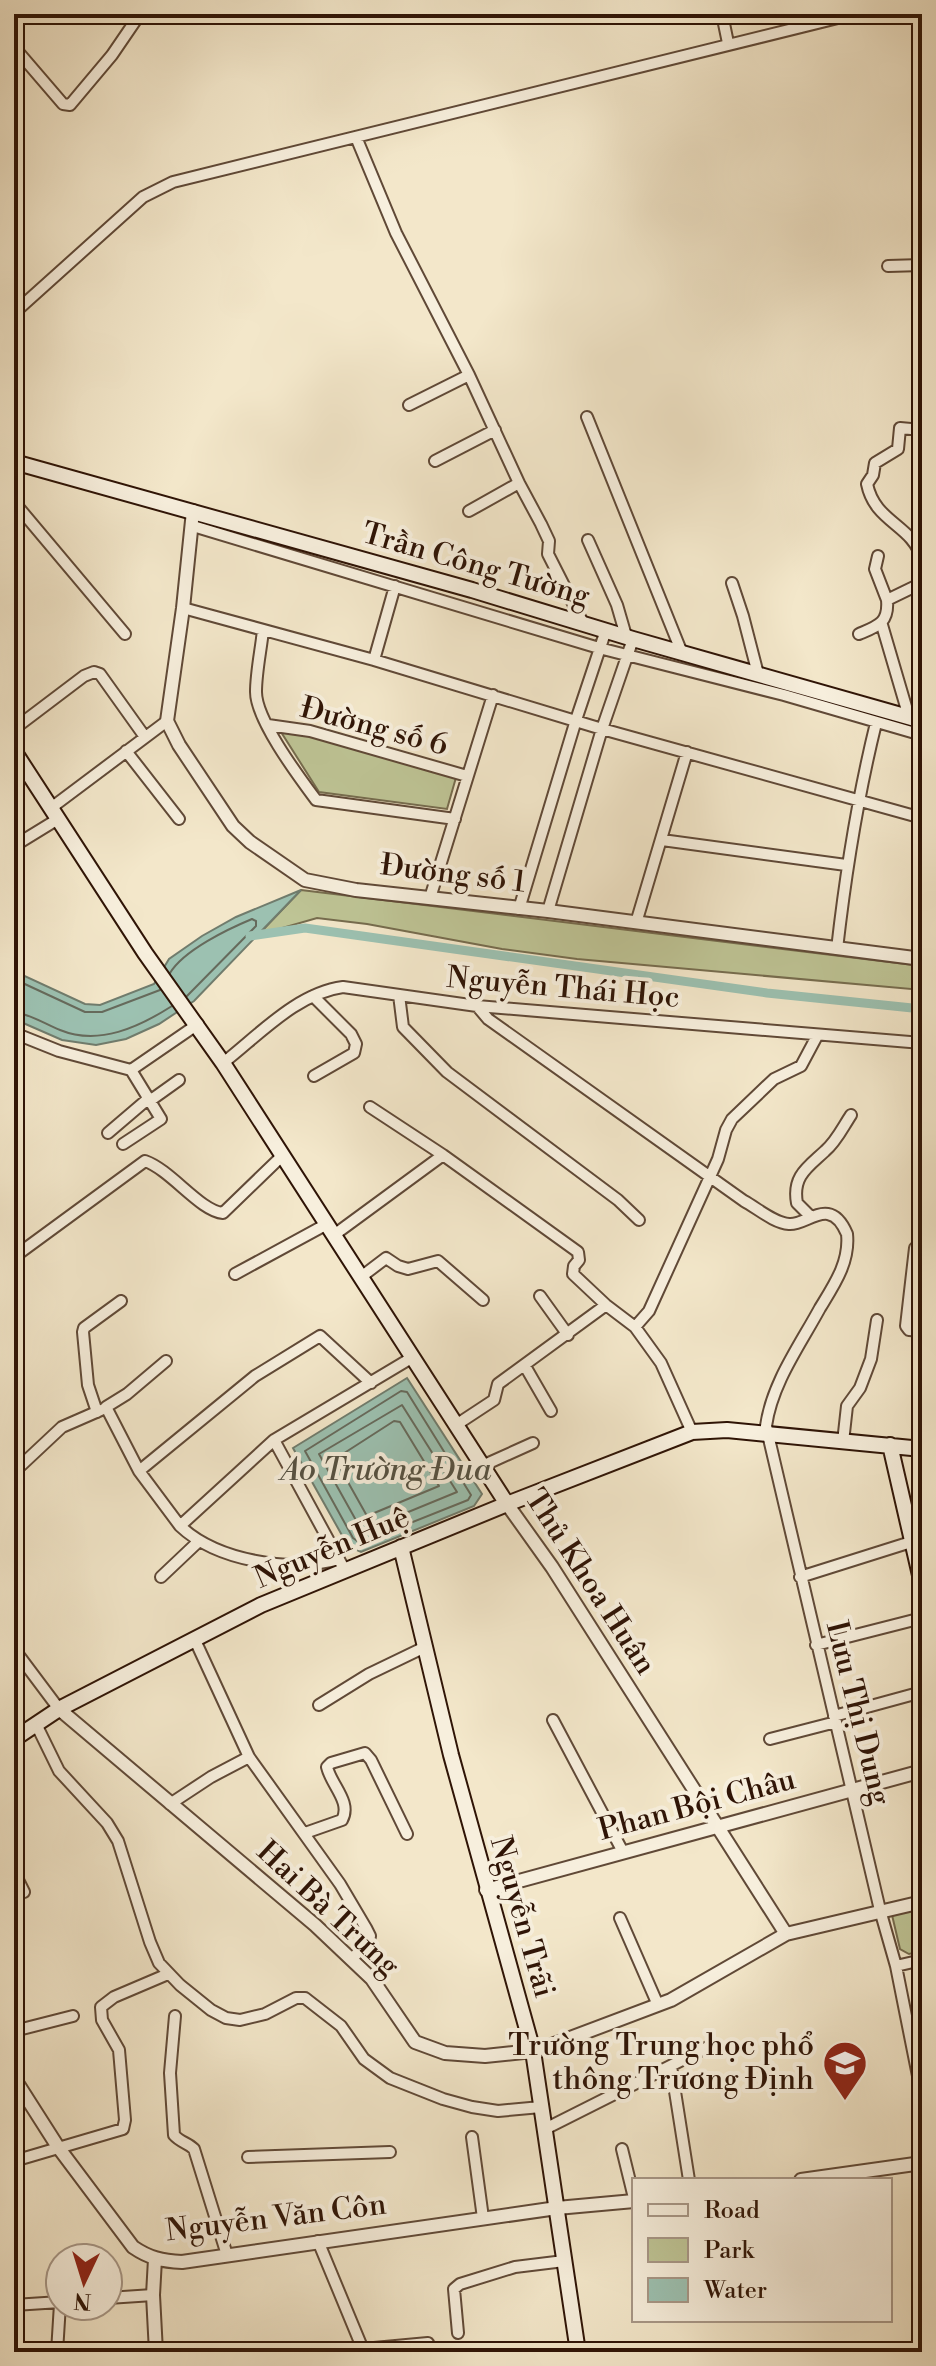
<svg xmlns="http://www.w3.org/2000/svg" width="936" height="2366" viewBox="0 0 936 2366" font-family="'Libre Bodoni',serif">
	<rect width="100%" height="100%" fill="#f3e7ca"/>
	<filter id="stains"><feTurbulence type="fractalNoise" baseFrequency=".0025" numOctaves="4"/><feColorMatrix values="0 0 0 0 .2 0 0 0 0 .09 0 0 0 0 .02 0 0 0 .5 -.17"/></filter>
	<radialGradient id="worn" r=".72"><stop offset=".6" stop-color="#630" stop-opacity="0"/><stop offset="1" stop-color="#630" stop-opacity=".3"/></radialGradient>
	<path fill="#bec495" stroke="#766c4e" stroke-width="2" d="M282,725L457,774L447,809L319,792L281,732Z
		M301,890L922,966V990L577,959L502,949L367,924L317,918L258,935Z
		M922,1902V1951L909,1954L900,1949L892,1915L899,1906Z"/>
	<path fill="#9cc1b1" stroke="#707c6d" stroke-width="2" d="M301,890L194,1001L159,1024L126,1039L96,1045L62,1040L14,1019V971L85,1004L100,1005L154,984L169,959L202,936L236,917Z
		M407,1378L482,1494L474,1506L361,1552L348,1546L293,1448Z"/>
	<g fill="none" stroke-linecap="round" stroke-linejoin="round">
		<path stroke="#666a5c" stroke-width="2" d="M170,973C184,950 228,929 252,919L256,921V926L187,996
			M14,979L85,1012H102L160,990
			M14,1012C30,1014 45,1024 60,1030C99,1046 139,1027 172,1006
			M401,1391L407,1392L471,1495L468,1500L360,1543L353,1538L305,1451Z
			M402,1405L457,1492L362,1531L319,1454Z
			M394,1421L400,1422L439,1486L367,1516L335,1459Z"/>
		<path stroke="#9cc1b1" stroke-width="9" d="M250,936L305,928L767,993L922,1009"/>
		<g stroke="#604937" stroke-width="14">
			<path id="minor" d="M722,14L728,43
				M14,47L63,104L70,105L112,55L140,14
				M356,137L396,233L469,375L519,483L541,524L549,541L548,554L583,623
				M888,266L922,265
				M14,313L143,197L173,182L854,14
				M409,405L469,375
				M587,417L682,653
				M922,430L900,428L898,449L875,463L873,475L867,484C875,523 912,524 922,559
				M435,461L495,430
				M14,502L125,634
				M469,511L519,483
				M193,526L599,648L784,695L922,735
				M588,540L617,605L626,636
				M878,556L875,569L887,600
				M732,583L743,616L758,674
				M183,608L374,660L602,729L922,818
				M882,625L909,717
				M263,630C261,650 256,672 256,692C256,720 299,777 316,800L455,819
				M859,634C878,626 889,623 887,600L922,583
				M374,660L395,586
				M268,725L310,731L467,776
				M14,729L84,676L94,672L100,674L145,737
				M126,751L179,819
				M51,808L167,721
				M662,840L846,865
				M14,846L58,819
				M430,898L493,695
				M519,909L576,720L606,630
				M548,911L602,729L633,639
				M636,923L687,752
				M837,949C846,870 857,800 876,723
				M918,959L922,929
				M399,995L403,1027L447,1072L618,1200L639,1220
				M313,996L351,1034L356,1044L354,1053L314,1076
				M477,1006L488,1019L744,1201C757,1208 774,1223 789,1224C807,1226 830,1194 847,1234C850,1262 834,1285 820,1308C800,1345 772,1383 766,1426L880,1910L896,1966L922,2096
				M14,1033L59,1051L131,1070L161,1119L123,1144
				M223,1063C259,1035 297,993 343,987L477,1006L922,1043
				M131,1070L198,1024
				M151,1100L179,1080
				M370,1107L443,1155L578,1252L579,1260L574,1266L573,1274L606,1305L635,1327L649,1311L718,1159L726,1130L732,1119L774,1079L801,1066L817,1036
				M108,1133L149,1098
				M810,1216L797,1203C792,1176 808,1167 825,1151C836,1142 843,1127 851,1115
				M334,1235L443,1155
				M922,1248H915L906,1326L909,1330L922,1331
				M14,1257L145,1161C171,1170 200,1211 223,1213L283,1155
				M235,1274L327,1224
				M361,1277L386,1258L398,1266L408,1269L438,1261L483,1300
				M540,1296L568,1335
				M635,1327L661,1363L692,1432
				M166,1361L127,1394L106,1407L139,1471L180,1526
				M525,1366L551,1411
				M97,1412L88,1385L83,1332L84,1328L121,1301
				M456,1425L494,1400L498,1384L606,1305
				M274,1440L342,1565
				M843,1442L847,1406L860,1388L871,1359L877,1320
				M482,1466L533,1443
				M139,1471L255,1376L320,1336L371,1383
				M14,1472L62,1427L101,1410
				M339,1559C291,1573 217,1561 180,1526L274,1440L413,1357
				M161,1577L199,1541
				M800,1577L911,1542
				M194,1638L249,1757L340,1884L366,1928L370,1936L368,1944L351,1959
				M816,1645L922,1618
				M14,1649L59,1709
				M319,1705L369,1674L425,1647
				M834,1716L922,1692
				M553,1720L623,1852
				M36,1724L59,1771L107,1823L118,1841L150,1942L159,1963L180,1985L211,2010L226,2018L240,2020L265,2014L296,1998H305L341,2026L364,2059L390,2078L443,2099L472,2107L498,2111L541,2107
				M770,1739L836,1722
				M170,1804L211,1777L249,1757
				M305,1833L342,1820C352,1802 331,1785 327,1767L331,1763L365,1753L371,1760L407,1834
				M14,1872L24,1892
				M620,1918L658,2005
				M896,1966L922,1960
				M175,2016L170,2073L174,2135C180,2142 188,2143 194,2149L227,2255
				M14,2031L73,2016
				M671,2066L689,2180
				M545,2129L710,2046
				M472,2137L483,2218
				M622,2149L634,2198
				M248,2157L390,2152
				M14,2161L123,2129L125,2120L119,2050L102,2020L101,2007L114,1997L168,1974
				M318,2241L364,2352
				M108,2298L153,2295
				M14,2305L60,2302
				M458,2333L454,2289L460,2284L515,2267L564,2261
				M363,2349L428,2343
				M57,2352L60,2304"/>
		</g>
		<g stroke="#604937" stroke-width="16">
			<path id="tertiary" d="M193,511L183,608L167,721L179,745L233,826L250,842L305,880L356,890L548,911L922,959
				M507,1504L552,1567L786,1934
				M59,1709L315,1925L372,1979L415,2042L445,2053L485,2056L533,2051L549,2046L671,2000L786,1934L922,1902
				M486,1890L922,1771
				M14,2078L58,2147L133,2247C149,2258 162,2261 182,2262L557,2208L634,2201
				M801,2180L922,2163
				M155,2259L153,2295L156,2352"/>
		</g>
		<g stroke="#2f1406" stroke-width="18">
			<path id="secondary" d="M14,462L472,590L633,639L922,721
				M14,751L145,953L223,1063L507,1504
				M890,1445L922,1584
				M401,1547L451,1755L533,2051L578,2352
				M14,1739L59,1709L261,1605L507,1504L692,1432L727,1430L922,1449"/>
		</g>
		<use href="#minor" stroke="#f7efdd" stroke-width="10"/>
		<use href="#tertiary" stroke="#f7efdd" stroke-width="12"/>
		<use href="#secondary" stroke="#f7efdd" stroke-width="14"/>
	</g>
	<defs>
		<g id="school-pin" transform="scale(2.3)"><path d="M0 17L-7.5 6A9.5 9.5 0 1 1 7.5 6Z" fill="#8f2418" stroke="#f7efdd"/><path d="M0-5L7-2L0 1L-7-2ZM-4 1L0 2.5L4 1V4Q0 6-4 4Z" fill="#fff"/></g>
	</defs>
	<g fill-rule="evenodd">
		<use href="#school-pin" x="845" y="2063"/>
	</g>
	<g text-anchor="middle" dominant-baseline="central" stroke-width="8" stroke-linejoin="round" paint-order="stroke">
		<g font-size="30" fill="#2f1406" stroke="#f7efdd">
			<text transform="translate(476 565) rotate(16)">Trần Công Tường</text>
			<text transform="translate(374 727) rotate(15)">Đường số 6</text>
			<text transform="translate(453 874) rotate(7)">Đường số 1</text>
			<text transform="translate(563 988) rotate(5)">Nguyễn Thái Học</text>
			<text transform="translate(332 1548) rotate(-23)">Nguyễn Huệ</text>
			<text transform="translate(590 1582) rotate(57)">Thủ Khoa Huân</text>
			<text transform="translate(858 1713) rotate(76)">Lưu Thị Dung</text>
			<text transform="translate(697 1805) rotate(-15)">Phan Bội Châu</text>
			<text transform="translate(328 1909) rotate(43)">Hai Bà Trưng</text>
			<text transform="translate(522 1917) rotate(74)">Nguyễn Trãi</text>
			<text transform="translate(276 2218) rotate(-7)">Nguyễn Văn Côn</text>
		</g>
		<g font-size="30" fill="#2f1406" stroke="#f7efdd" text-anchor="end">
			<text x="814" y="2046">Trường Trung học phổ<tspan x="814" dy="34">thông Trương Định</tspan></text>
		</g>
		<g font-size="32" font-style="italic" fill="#555142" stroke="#f7efdd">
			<text x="386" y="1470">Ao Trường Đua</text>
		</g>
	</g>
	<rect width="936" height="2366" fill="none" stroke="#f3e7ca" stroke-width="48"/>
	<rect x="16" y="16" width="904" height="2334" fill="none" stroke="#2f1406" stroke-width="4"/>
	<rect x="24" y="24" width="888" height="2318" fill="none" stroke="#2f1406" stroke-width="2"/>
	<rect x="632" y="2178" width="260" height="144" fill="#f7efdd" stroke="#a79787" stroke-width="2"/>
	<rect x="648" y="2204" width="40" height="12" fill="#f7efdd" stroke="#a79787" stroke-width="2"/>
	<text x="704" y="2218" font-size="24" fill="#2f1406">Road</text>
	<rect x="648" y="2238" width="40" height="24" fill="#bec495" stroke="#a79787" stroke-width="2"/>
	<text x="704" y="2258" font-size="24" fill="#2f1406">Park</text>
	<rect x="648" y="2278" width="40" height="24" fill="#9cc1b1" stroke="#a79787" stroke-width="2"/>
	<text x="704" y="2298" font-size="24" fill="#2f1406">Water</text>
	<g transform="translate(84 2282) rotate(184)"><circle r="38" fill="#f7efdd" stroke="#a79787" stroke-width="2"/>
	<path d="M0-6L14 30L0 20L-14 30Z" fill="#8f2418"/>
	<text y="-12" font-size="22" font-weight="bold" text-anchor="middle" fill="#2f1406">N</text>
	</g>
	<rect width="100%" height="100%" filter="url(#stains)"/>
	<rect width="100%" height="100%" fill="url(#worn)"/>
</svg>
